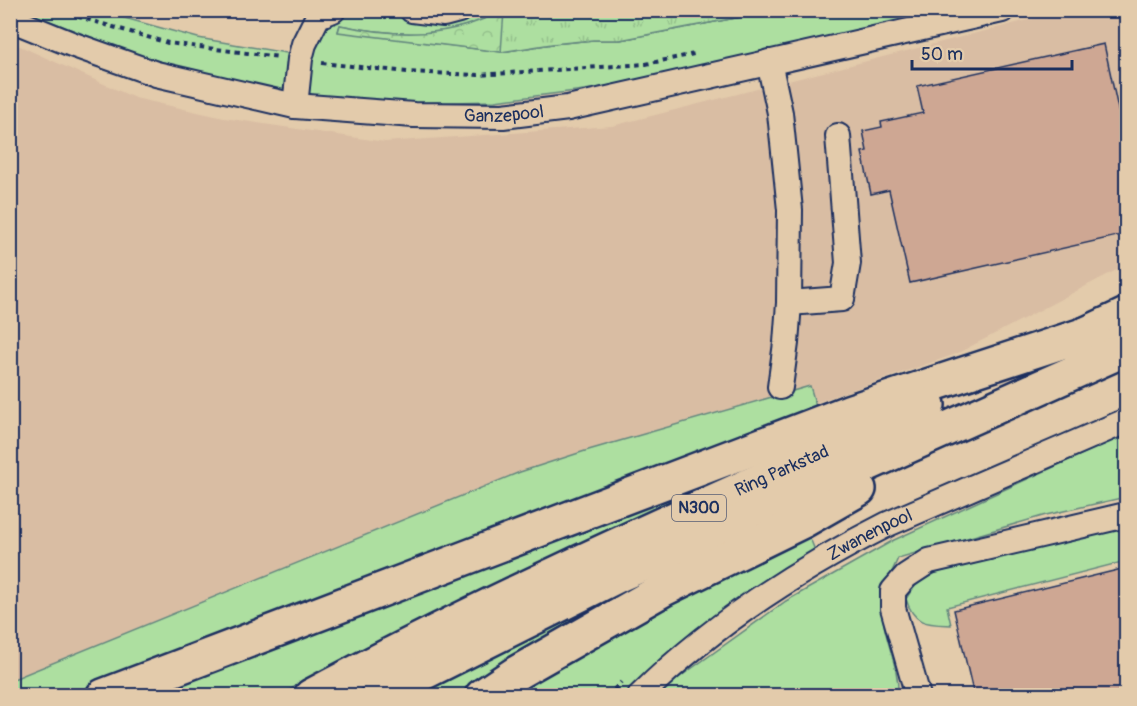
<svg xmlns="http://www.w3.org/2000/svg" width="1137" height="706" viewBox="0 0 1137 706" font-family="Pangolin,sans-serif">
	<defs>
		<pattern id="forest-crowns" width="20" height="18" patternUnits="userSpaceOnUse" patternTransform="scale(1.5)"><rect width="20" height="18" fill="#addfa0"/><path d="M2 6a3 3 0 1 1 6 0M12 15a3 3 0 1 1 6 0" fill="none" stroke="#94c08c"/></pattern>
		<pattern id="park-tufts" width="24" height="20" patternUnits="userSpaceOnUse" patternTransform="scale(1.5)"><rect width="24" height="20" fill="#addfa0"/><path d="M3 7l-1-3M5 7V3M7 7l1-3M15 17l-1-3M17 17v-4M19 17l1-3" fill="none" stroke="#94c08c"/></pattern>
	</defs>
	<rect width="100%" height="100%" fill="#e3cbab"/>
	<filter id="ink" filterUnits="userSpaceOnUse"><feTurbulence type="fractalNoise" baseFrequency=".0167" numOctaves="2"/><feDisplacementMap in="SourceGraphic" scale="12" xChannelSelector="R" yChannelSelector="G"/><feConvolveMatrix kernelMatrix="1 2 1 2 8 2 1 2 1" color-interpolation-filters="sRGB"/></filter>
	<g filter="url(#ink)">
		<path fill="#d9bda3" d="M1063,11H1126V265L956,354L116,644L11,696V42L135,98L224,118L385,142L612,126Z"/>
		<path fill="#addfa0" stroke="#64877f" stroke-width="1.5" d="M24,11H99L198,38L292,54L308,11H502C451,39 396,37 340,25L338,31L501,52L552,44L593,40H620L772,11H963L759,55L592,89L495,101L410,103L328,97L259,86L196,71L137,55Z
			M810,386L818,413L229,640L79,695L11,696V680L520,472L585,451Z
			M1126,434V497L1046,515L898,558C894,569 883,587 882,598C879,631 900,663 898,695L656,696L670,684L786,601L894,540Z
			M809,442L324,671L280,695L127,696Z
			M1126,527V561L947,607L951,625C927,624 914,625 906,599C915,583 923,579 938,572Z
			M806,528L816,553L721,611L662,657L624,695L498,696Z
			M671,574L474,695L412,696L530,637Z"/>
		<path fill="url(#forest-crowns)" stroke="#64877f" stroke-width="1.5" d="M502,10L772,11L620,40H593L552,44L501,52L338,32L340,25C396,37 450,39 502,10Z"/>
		<path fill="url(#park-tufts)" stroke="#64877f" stroke-width="1.5" d="M504,11V10L772,11L620,40H593L552,44L501,52Z"/>
		<path fill="#cea793" stroke="#1b2f5e" stroke-width="1.5" d="M1104,44L1126,146V234L910,283L889,190L871,194L862,152L867,151L863,131L882,127L881,122L923,113L917,86Z
			M1126,568V696H974L954,610Z"/>
		<g fill="none" stroke-linecap="round" stroke-linejoin="round">
			<g stroke="#1b2f5e" stroke-width="28">
				<g id="minor">
					<path d="M412,10L444,14L459,10"/>
					<path id="s1" d="M10,19L74,45L156,74L295,106L414,115L503,116L568,108L1002,10"/>
					<path d="M769,62L780,113L790,210L789,303L786,343L780,387"/>
					<path d="M295,106L300,59L304,44L318,16L333,10"/>
					<path d="M789,303L842,299L848,263L838,136"/>
					<path id="s2" d="M640,696C711,625 799,569 888,524L1126,421"/>
					<path d="M918,696L893,608V591L906,576L929,561L1126,515"/>
				</g>
			</g>
			<g stroke="#1b2f5e" stroke-width="38">
				<g id="highway">
					<path d="M1071,341L1126,315"/>
					<path d="M103,696L851,411L1092,332"/>
					<path id="s3" d="M311,696C512,588 721,498 928,405"/>
					<path d="M377,696L619,575L1126,349"/>
					<path d="M482,696L518,672L664,589L803,521L859,489"/>
				</g>
			</g>
			<path stroke="#1b2f5e" stroke-width="4" stroke-dasharray="4.5 4.5" stroke-linecap="butt" d="M61,10L79,17L168,43L279,57
				M322,63L407,72L478,75L646,64L694,54
				M608,696L621,682"/>
			<use href="#minor" stroke="#e3cbab" stroke-width="24"/>
			<use href="#highway" stroke="#e3cbab" stroke-width="33"/>
		</g>
	</g>
	<g text-anchor="middle" dominant-baseline="central" stroke-width="4.5" stroke-linejoin="round" paint-order="stroke">
		<rect fill="#e3cbab" stroke="#575e75" stroke-width="1.5" x="672" y="495" width="54" height="26" rx="4.5"/>
		<g font-size="16" font-weight="bold" fill="#1b2f5e">
			<text x="699" y="508">N300</text>
		</g>
		<g font-size="18" fill="#1b2f5e" stroke="#e3cbab">
			<text stroke="none"><textPath href="#s1" startOffset="508">Ganzepool</textPath></text>
			<text stroke="none"><textPath href="#s3" startOffset="522">Ring Parkstad</textPath></text>
			<text stroke="none"><textPath href="#s2" startOffset="282">Zwanenpool</textPath></text>
		</g>
	</g>
	<rect width="1137" height="706" fill="none" stroke="#e3cbab" stroke-width="36"/>
	<rect x="18" y="18" width="1101" height="670" fill="none" stroke="#1b2f5e" stroke-width="2" filter="url(#ink)"/>
	<path d="M912 60v9h160v-9" fill="none" stroke="#1b2f5e" stroke-width="3"/>
	<text x="921" y="60" font-size="18" fill="#1b2f5e" stroke="#e3cbab" stroke-width="4.5" paint-order="stroke">50 m</text>
</svg>
